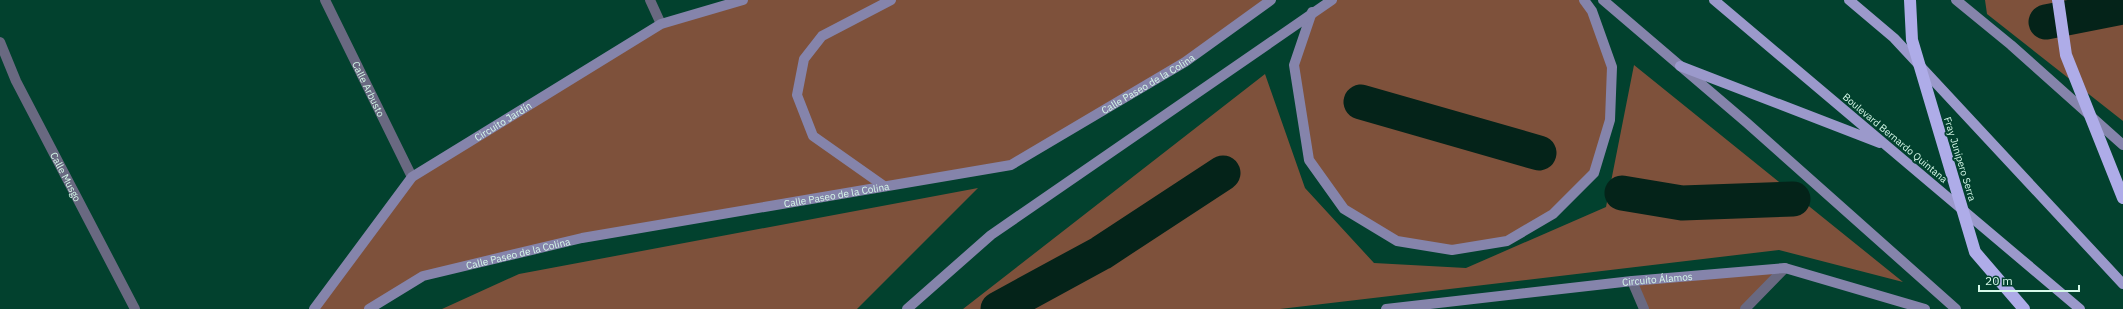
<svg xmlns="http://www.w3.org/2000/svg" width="2123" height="309" viewBox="0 0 2123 309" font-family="'IBM Plex Sans',sans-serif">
	<rect width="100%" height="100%" fill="#02412e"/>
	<path fill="#7e513b" d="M743,0H1271L1185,62L1011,165L582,238L423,276L369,309H314L412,177L661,24Z
		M1332,0H1584L1612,67L1610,120L1594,173L1553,214L1507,241L1452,250L1397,241L1344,209L1309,160L1294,65L1312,12Z
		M1985,0H2123V121L1987,14Z
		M1634,65L1903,282L1779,250L1280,309H963L1265,74L1305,188L1374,263L1466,268L1606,207Z
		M978,188L857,309H442L519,274Z
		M1785,269L1745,309H1644L1632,281Z"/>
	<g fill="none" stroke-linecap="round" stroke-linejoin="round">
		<path stroke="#042319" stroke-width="35" d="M2046,22L2123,7
			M1361,102L1539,153
			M1622,193L1682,203L1793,199
			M998,309L1101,253L1223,173"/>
		<g stroke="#696981" stroke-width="10">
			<path id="s1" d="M325,0L412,177"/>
			<path d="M650,0L661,24"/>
			<path id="s2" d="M0,42L16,81L135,309"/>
			<path d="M1632,281L1644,309"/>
			<path d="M1745,309L1785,268"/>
		</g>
		<g stroke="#8584ab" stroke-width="10">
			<path d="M1603,0L1747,123L1956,309"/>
			<path d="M1956,0L2011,45L2123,145"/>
			<path d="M1312,12L1294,65L1309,160L1344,209L1397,241L1452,250L1507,241L1553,214L1594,173L1610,120L1612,67L1592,11L1584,0"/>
			<path d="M884,186L813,136L797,95L804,59L822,36L891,0"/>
			<path id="s3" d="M314,309L412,177L661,24L743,0"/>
			<path id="s4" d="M369,309L423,276L582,238L1011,165L1185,62L1271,0"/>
			<path d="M907,309L991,235L1332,0"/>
			<path id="s5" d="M1386,309L1632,281L1785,268L1925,309"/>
		</g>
		<path stroke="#9b99cb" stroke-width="10" d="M1714,0L2080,309
			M1849,0L1894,38L2123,284
			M1680,66L1880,143"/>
		<path stroke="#aeace8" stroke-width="12" d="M1910,0L1912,40L1975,252L2024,309
			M2058,0L2066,55L2123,198"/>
	</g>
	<g text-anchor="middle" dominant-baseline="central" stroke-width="4" stroke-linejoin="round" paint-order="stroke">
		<g font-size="10" fill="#d6f9e9" stroke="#02412e">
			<text stroke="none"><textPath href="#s4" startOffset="821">Calle Paseo de la Colina</textPath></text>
			<text stroke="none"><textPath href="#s1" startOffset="99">Calle Arbusto</textPath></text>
			<text stroke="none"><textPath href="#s3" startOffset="271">Circuito Jardín</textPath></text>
			<text transform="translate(1895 138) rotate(40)">Boulevard Bernardo Quintana</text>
			<text transform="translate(1960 159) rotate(73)">Fray Junipero Serra</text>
			<text stroke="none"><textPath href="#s2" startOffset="150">Calle Musgo</textPath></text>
			<text stroke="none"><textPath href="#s4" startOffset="485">Calle Paseo de la Colina</textPath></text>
			<text stroke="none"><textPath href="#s4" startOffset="161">Calle Paseo de la Colina</textPath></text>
			<text stroke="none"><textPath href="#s5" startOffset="273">Circuito Álamos</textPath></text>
		</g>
	</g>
	<path d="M1979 285v6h100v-6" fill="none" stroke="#d6f9e9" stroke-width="2"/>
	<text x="1985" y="285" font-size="12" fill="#d6f9e9" stroke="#02412e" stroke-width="3" paint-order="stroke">20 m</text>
</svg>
